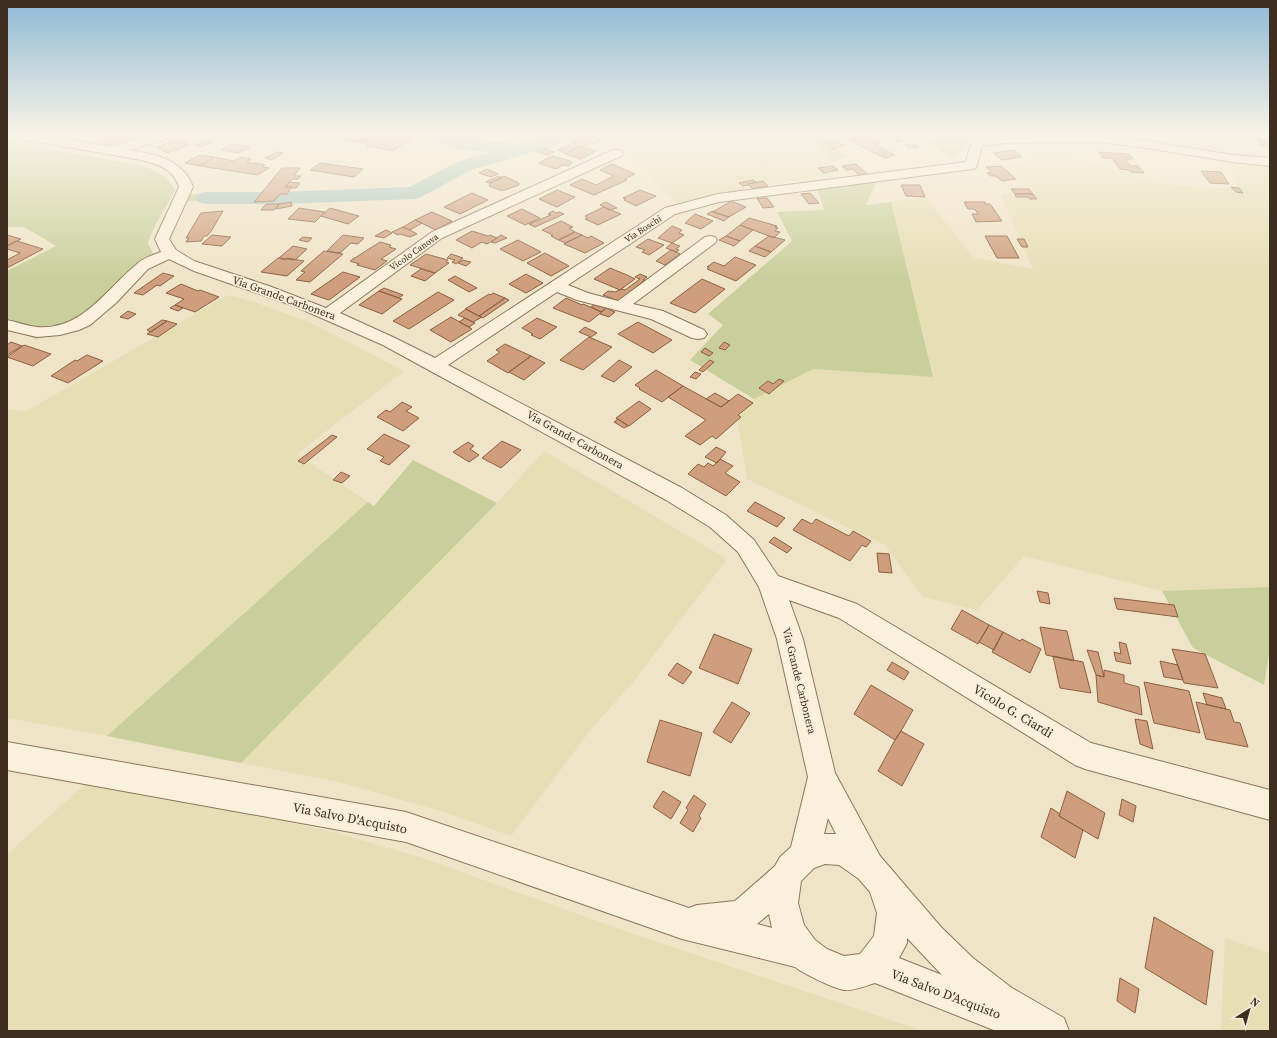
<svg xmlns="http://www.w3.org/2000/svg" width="1277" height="1038" viewBox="0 0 1277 1038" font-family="'Source Serif 4',serif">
	<rect width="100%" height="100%" fill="#f0e4c8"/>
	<path fill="#e6deb5" d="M618,135H805L833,162L827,164L841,173L703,196L677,204L637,163Z
		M1040,135H1239L1247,158L1148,145L1043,137Z
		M1059,143L1084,144L1075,158L1169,185L1210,188L1238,187L1227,163L1270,165V587L1162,591L1024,556L977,610L923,597L885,545L747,479L737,418L754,399L813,369L933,377L891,202L926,198L973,257L1033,269L1000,194L1038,195L1009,164L1030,159L1015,144Z
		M228,295L254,302L309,322L404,371L297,454L368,502L107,736L7,718V409L25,412Z
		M544,451L727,559L635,680L592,728L511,836L447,813L339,782L241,763L497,503Z
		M91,779L333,832L426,859L625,931L923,1031H7V854Z
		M1225,938L1270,953V1031H1221Z"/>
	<path fill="#c9cf9b" d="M547,135H570L565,140L554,147L479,167L454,178L415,198L273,202L187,201L191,194L404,190L465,159L538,140Z
		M805,135H821L847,157L833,162Z
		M872,135H1040L1043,137C1021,137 995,134 974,140C965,142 963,155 949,158L927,141H883Z
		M7,141L138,165C153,169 169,175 175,191C166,208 154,224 148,243L154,256L127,272L108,291L92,325L36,339L13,330L11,319H7V271L56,246L24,227H7Z
		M879,176L866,205L891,202L933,377L813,369L754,399L690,360L723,325L708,314L792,241L777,212L824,210L816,185Z
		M413,460L497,503L241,763L107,736L368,502L374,506Z
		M1270,587V647L1264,685L1193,648L1162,591Z"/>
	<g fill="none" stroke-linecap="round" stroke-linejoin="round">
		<path fill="#a9c4bc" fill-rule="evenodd" d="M427,135H450L470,140L512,143L514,146L542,138L545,135H565L554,146L471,170L421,197L414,199L280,204H205L198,202L195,198L198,194L205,192H280L410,187L457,162L493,152C476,151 437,150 427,135Z"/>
	</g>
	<path fill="#cf9f7d" stroke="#8d5f41" d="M122,135H137L139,136L120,142L113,137Z
		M324,135H374L360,143Z
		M374,135H383L369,143L362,142Z
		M383,135H392L411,139L393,151L366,145Z
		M572,135H595L602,141L578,147L568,139Z
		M857,136L876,145L895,155L885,158L847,139Z
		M897,136L903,141L897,142L891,137Z
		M113,137L120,142L108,145L101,141Z
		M867,137L881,143L876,145L861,139Z
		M1257,138L1270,140V147L1261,145L1260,142H1258Z
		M177,139L189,145L167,153L157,147Z
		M831,139L844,145L834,149L822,142Z
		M208,140L214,142L200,147L195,145Z
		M232,144L250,147L239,153L221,150Z
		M915,144L919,147L909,148L905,145Z
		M569,145L577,148L566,154L558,150Z
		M582,146L596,151L581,159L566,154Z
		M544,148L554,152L547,155L537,152Z
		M1015,150L1022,157L1002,160L993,153Z
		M277,152L283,153L272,160L265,158Z
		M1099,152L1129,154L1133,159H1125L1130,166H1138L1144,173L1131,172L1129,170L1120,169L1112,158H1103Z
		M200,155L214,157L200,166L185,163Z
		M552,156L570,161L572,163L568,166L563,165L556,169L539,163Z
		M214,157L234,161L240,157L251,159L246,162L265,165L262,167L269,168L258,175L200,166Z
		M320,163L363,169L354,177L310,170Z
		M612,164L635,174L625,179L627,180L594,195L570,185L582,179L596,185L614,176L600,170Z
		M856,164L867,174L859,175L853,169L846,170L842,166Z
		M833,166L838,170L824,173L818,168Z
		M1001,166L1016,179L1002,181L996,176H991L987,173L992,172L986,167Z
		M282,168H300L294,176H301L298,179H292L285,187H292L287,194H280L274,201L254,202Z
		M487,169L498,174L491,177L479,173Z
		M1201,171L1221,172L1229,184L1210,183Z
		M499,176L502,178L490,183L486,182Z
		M504,176L519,183V185L505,190H500L489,186L490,183Z
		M753,180L756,182L748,184L749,185L743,186L739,183Z
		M763,181L768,186L753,189L748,184Z
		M289,182L300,183L296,188H291L292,187H285Z
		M901,185H920L925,197L906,196Z
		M1231,187L1239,188L1243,193L1236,192Z
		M1011,189H1029L1033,194H1015Z
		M557,190L575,197L557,207L539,199Z
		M640,190L656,196L636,206L624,200L626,199L623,198Z
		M472,193L488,200L460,214L444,207Z
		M810,193L819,203L809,204L801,194Z
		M1015,194H1033L1037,199H1030L1028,197H1016Z
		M757,198H767L774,207L763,208Z
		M731,201L746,207L729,217L713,212Z
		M291,202L292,206L276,209L279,204Z
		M606,202L617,208L609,210L600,205Z
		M964,202H985V204H990L1002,221L976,222L972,214H978V213L974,209H968Z
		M266,204H279L274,210H261Z
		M604,207L621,214L598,225L585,219L588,218L585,216Z
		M299,208L324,212H325L315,222L288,219Z
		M330,208L359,216L348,224L321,216Z
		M522,209L540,218L525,225L507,216Z
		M223,211L212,230L207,236H204L201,241L186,242L189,238H186L201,213Z
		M553,211L556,213L559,212L564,214L535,227L529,224L551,215L548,214Z
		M713,211H714L713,212L729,217L724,221L707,214Z
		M432,212L452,221L436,230L415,220Z
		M695,214L713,221L701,229L685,223Z
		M749,218L777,226L775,227L778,228L775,231L780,232L774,238L740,225Z
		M415,220L422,223L410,230L403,227Z
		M561,221L573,227L569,228L575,232L558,240L551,236L553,235L542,230Z
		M740,225L753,230L740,241L726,236Z
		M672,226L682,230L679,233L684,235L672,243L658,238Z
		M403,227L410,230L417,234L410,237L400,234L398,235L392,232Z
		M386,230L392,233L384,238L375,236Z
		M472,231L488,236L490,235L497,238L487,244L482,242L472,248L456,240Z
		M575,232L582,235L565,243L559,240Z
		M7,235L21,239L7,246Z
		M212,235L231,237L222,246L202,244Z
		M343,235L364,238L358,244L351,243L340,253L327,251Z
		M501,235L507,238L495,243L491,242Z
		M582,235L588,238L591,236L604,243L585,253L564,244Z
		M726,236L740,241L734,246L719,240Z
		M769,236L785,240L771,252L755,246Z
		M985,236H1007L1019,258H997Z
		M303,237L312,238L308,242L299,240Z
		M648,239L664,245L649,255L642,252L645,250L636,247Z
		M1017,239H1024L1028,247H1022Z
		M518,240L541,252L523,261L500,249Z
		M17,241L43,249L7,268V260L20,253L7,249V246Z
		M380,242L391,245L389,247L396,249L381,259L387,261L375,270L357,265L359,264L350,261Z
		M672,243L680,246L676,249L679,250L676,252L666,248Z
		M293,246L307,249L295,260L279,258Z
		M755,246L771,252L765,257L749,251Z
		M671,250L680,254L665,265L656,261Z
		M324,251L343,254L310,282L296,280L305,272L301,271Z
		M545,253L569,266L551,276L527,263Z
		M426,254L448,260L446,262L449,263L435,273L410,265Z
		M451,254L463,258L456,264L452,262L455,260L447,258Z
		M735,257L756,265L736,281L707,269L709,267H707L714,262L724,266Z
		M278,258L285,260L287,258L304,261L287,276L261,272Z
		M463,260L471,262L466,266L458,263Z
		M610,268L627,275L635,279L620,290L594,279Z
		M421,269L435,273L425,281L411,276Z
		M343,272L360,277L329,300L311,294Z
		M163,273L174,276L160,286L157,285L143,295L134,293Z
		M526,274L543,283L526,293L509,284Z
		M640,274L647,277L643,280H645L618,301L603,295L608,291L615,292L621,289L625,290L640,279L635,277Z
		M455,276L477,288L469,292L448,280Z
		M702,279L725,289L695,313L670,303Z
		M181,284L198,291L200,290L219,297L195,312L175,305L184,299L166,293Z
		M384,288L403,295L399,298L379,291Z
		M379,291L402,299L382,314L359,305Z
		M438,292L454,300L409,329L393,321Z
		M493,293L505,298L479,316L465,309L489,294L491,295Z
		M505,298L509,300L483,318L479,316Z
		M566,298L582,305L583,304L602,312L589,322L553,308Z
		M175,305L183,308L178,311L170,308Z
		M594,305L606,308L601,312L591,307Z
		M606,308L615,312L609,317L600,314Z
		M466,309L479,316L482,317L473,322L458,315Z
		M128,311L136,314L128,319L120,317Z
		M451,317L472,329L451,342L430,330Z
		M465,318L475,323L469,327L459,322Z
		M537,318L557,327L540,339L531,335L533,334L522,328Z
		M162,320L167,321L151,332L147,330Z
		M167,321L177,324L158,337L147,334Z
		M638,322L672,340L653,353L618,334Z
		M585,327L597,333L591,337L579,332Z
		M589,337L612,347L583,370L560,360Z
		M11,342L22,346L7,355V345Z
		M724,342L730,345L725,350L719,348Z
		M505,344L531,356L508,373L487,361L500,352L496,350Z
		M24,345L51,354L33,366L7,357Z
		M705,348L713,353L709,356L701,352Z
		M87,355L103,361L68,383L51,376L75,360L77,361Z
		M531,356L545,363L524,380L509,372Z
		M619,360L632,367L614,382L601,376Z
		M710,360L714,362L703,372L699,370Z
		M656,370L683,386L662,402L639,389L640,388L635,385Z
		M695,372L701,374L696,379L690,377Z
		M779,379L784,381L769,394L759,388L768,381L773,384Z
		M683,386L721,407L738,394L753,403L738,415L741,417L716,439L712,436L700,445L685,436L706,420L668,397Z
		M715,393L729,401L721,407L706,399Z
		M639,401L651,409L629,426L616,418Z
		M402,402L412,407L406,411L419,418L403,431L377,417L386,410L390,412Z
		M618,419L628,426L624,428L614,422Z
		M384,434L410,446L389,465L380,461L384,457L367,449Z
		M332,435L337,437L304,464L298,461Z
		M502,441L521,450L501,468L482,458Z
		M468,442L474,446L470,449L479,455L469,462L453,452Z
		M716,447L726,452L717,463L705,457Z
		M720,459L733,466L725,473L740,482L726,496L688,474L698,464L704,467L708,463L713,466Z
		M341,472L350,476L342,483L333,480Z
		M755,502L785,518L777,527L747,511Z
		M802,519L812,524L816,519L849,536L853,531L871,541L866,547L862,545L850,561L793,530Z
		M774,537L792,548L787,553L769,542Z
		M877,553L889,554L892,573L879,572Z
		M1037,591L1048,593L1050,604L1040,602Z
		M1114,598L1174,605L1178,617L1117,609Z
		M962,610L989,625L978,644L951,629Z
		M989,625L1003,632L994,650L979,642Z
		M1040,627L1067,631L1074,661L1046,655Z
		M1003,632L1020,641L1022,639L1041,649L1030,673L992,652Z
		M714,634L752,649L738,684L699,668Z
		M1119,642L1126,644L1131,664L1116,661L1114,652L1121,654Z
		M1172,649L1205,654L1218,688L1184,683Z
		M1087,650L1098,652L1104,677L1096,675Z
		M1053,656L1083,662L1091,693L1060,688Z
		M1160,661L1178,665L1183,680L1164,677Z
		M892,662L909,672L904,680L887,670Z
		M677,663L692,672L683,684L668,675Z
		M1104,670L1124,675V683L1139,687L1142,715L1098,702L1096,675L1104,677Z
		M1144,682L1189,691L1200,733L1154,723Z
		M871,685L913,710L901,731L895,740L854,714Z
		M1203,693L1222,698L1226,709L1207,705Z
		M732,702L750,713L731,743L713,732Z
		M1196,702L1230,710L1234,722L1240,723L1248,747L1206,739Z
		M1135,719L1147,721L1153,749L1140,744Z
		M660,720L702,733L690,776L647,762Z
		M901,731L924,744L902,786L878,771L895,740Z
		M663,791L681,802L671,819L653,807Z
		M1067,791L1105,813L1098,839L1059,816Z
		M694,795L706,804L699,816L701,818L693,832L680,823L688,810L686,808Z
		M1122,799L1136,806L1133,822L1119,815Z
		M1051,808L1060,814L1059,816L1083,830L1075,858L1041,837Z
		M1154,917L1213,951L1206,1005L1145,968Z
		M1120,978L1139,989L1135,1013L1117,1001Z"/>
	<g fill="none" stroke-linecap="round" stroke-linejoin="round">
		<g stroke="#8d765c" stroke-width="2">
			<path id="minor" d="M15,135H41L112,147L152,135H170L168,138L129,150C154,154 183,159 193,187L169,239L176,250L194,261L269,286L326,308L432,232L613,150H621L623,153L621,156L442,238L340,313L395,338L435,358L665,208L718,194L966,162L972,141L1002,136L1099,135L1140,140L1233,155L1270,158V166L1233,162L1140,147L1099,142L1002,143L982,146L976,168L972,169L719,202L675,214L568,285L588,293L618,301L705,237L710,236L715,237L717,240L715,243L633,304L663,311L704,330L707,334L704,338L698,339L692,338L651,319L577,300L557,292L448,365L682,488L726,515L754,540L778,576L857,604L1091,743L1270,790V820L1085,769L1075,765L839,618L789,600L803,639L835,773L880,856L941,927L973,958L1012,988L1064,1018L1069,1031H996L875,983C866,986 853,991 844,990C833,988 804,974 795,967L682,939L406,842L7,770V742L406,812L689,908L697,905L735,901L775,866L780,857L791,847L808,777L777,639L759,587L738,552L710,527L666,500L383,345L294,306L194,271L169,259L148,269L116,303L90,325L79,330L60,335L37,337L7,330V320C17,322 27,326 37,327C82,331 106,289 137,264C143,258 153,255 161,252L155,239L179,187C173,167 154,163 136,159L21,139L17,138ZM828,818L836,834H824ZM825,864L839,865L859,879L870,892L877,913L874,936L860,954L844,956L827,949L815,940L804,925L798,903L801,881L814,868ZM769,914L772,928L757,924ZM907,938L942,975L899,958L907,943Z"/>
		</g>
		<use href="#minor" fill="#faf1dc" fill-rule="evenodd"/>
	</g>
	<linearGradient id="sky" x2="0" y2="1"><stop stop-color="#8fbad6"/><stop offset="0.48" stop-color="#f8f3e6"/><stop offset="1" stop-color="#f8f3e6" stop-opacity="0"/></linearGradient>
	<rect width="1277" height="280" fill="url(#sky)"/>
	<g text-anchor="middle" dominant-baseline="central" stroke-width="3.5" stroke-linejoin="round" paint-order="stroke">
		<g font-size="9" fill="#3d2e20" stroke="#f7eed8">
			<text transform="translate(643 229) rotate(-33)">Via Boschi</text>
			<text transform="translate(414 252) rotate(-35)">Vicolo Canova</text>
		</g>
		<g font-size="11" fill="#3d2e20" stroke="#f7eed8">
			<text transform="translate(284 298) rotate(20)">Via Grande Carbonera</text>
			<text transform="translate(575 440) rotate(29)">Via Grande Carbonera</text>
			<text transform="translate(799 681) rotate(76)">Via Grande Carbonera</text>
		</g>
		<g font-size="13" fill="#3d2e20" stroke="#f7eed8">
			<text transform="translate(1013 711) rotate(31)">Vicolo G. Ciardi</text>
			<text transform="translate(350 818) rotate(11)">Via Salvo D'Acquisto</text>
			<text transform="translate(946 994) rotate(21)">Via Salvo D'Acquisto</text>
		</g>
	</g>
	<rect width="1277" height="1038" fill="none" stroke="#3d2e20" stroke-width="16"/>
	<g transform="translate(1249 1010) rotate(37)" stroke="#f7eed8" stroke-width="3" paint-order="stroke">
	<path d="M0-3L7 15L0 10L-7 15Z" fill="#3d2e20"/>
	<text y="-6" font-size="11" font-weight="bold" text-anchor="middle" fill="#3d2e20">N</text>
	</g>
</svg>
